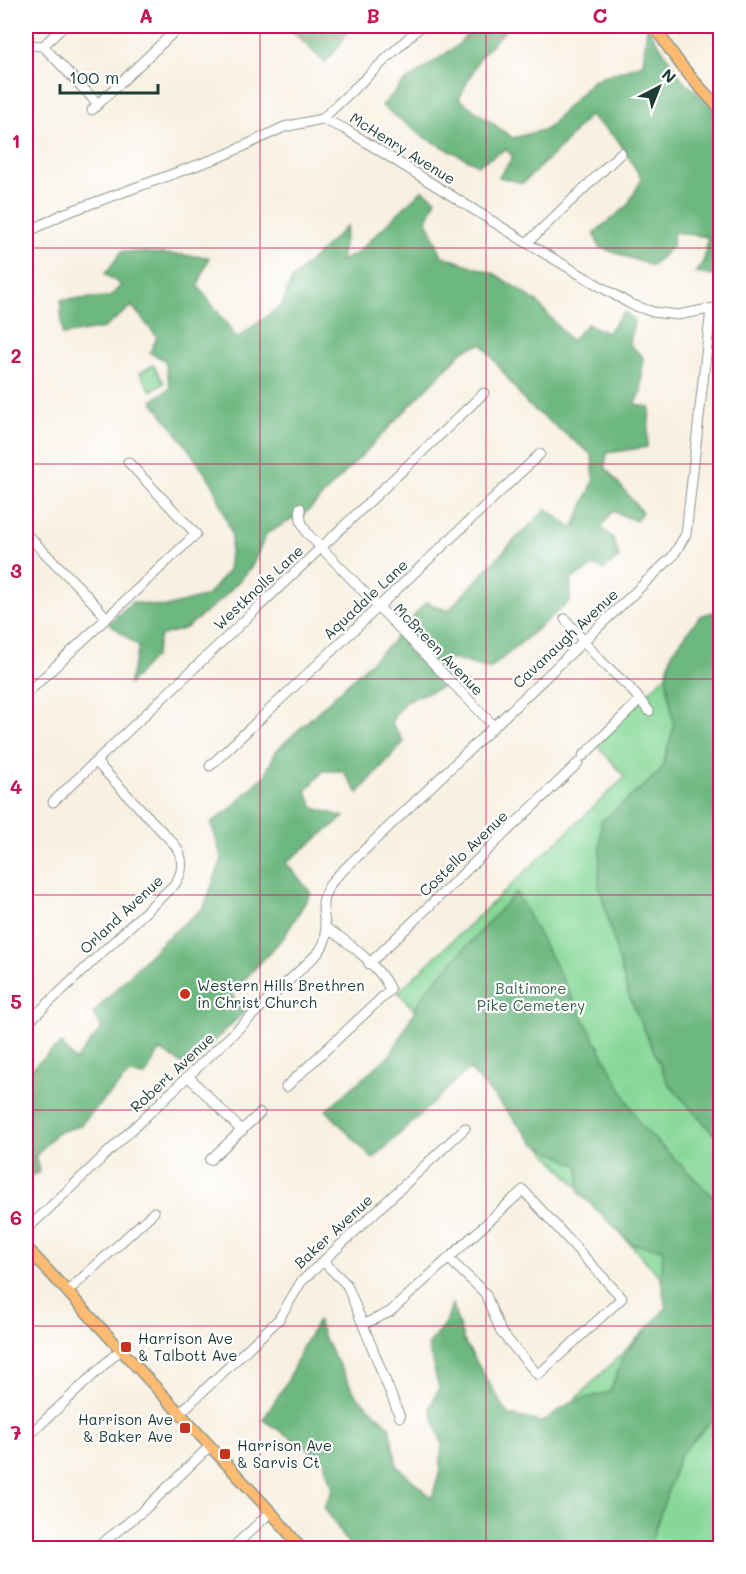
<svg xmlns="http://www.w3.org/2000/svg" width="746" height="1574" viewBox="0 0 746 1574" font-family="Mali,sans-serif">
	<rect width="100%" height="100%" fill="#fff"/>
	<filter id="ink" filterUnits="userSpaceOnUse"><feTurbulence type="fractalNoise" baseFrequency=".0167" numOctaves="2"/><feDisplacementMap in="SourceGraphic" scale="12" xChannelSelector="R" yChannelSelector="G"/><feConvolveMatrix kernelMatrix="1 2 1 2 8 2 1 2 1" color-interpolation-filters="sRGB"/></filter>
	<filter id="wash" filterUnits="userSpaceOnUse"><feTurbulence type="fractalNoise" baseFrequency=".008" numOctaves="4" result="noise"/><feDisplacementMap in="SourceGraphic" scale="24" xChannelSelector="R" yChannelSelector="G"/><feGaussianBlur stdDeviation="1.35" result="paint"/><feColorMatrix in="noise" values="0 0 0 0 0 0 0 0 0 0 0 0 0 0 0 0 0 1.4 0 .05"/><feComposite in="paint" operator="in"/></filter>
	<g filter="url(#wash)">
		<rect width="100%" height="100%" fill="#f8f0e2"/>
		<path fill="#87d898" stroke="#538a66" stroke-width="1.5" d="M153,365L164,383L151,391L140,373Z
			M666,675L674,727L661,771L601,822L627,991L668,1083L720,1141V1548H619L523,1451L679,1297L398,992L625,777L596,744Z"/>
		<path fill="#6db880" stroke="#467a5a" stroke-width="1.5" d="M287,26H350L341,44L325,63Z
			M474,26H509L480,57L459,99L513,138L547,129L593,80L643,64L647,26L682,79L720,114V277L695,273L704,260L708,237L674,232L672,247L652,266L599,247L594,233L627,206L642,179L618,140L589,115L563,145L523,183L499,177L513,157L506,149L478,165L424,137L382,106L402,84L458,45Z
			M422,190L436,199L427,220L442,256L495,274L536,301L571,341L587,324L607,333L624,312L634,319L630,345L643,357L641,392L635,405L650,407L647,447L607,453L605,467L642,512L636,521L613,511L601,527L613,538L619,557L604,570L594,566L571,579L570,601L490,669L445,657L442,687L405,701L391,722L404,742L358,793L343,771H323L306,791L314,808L344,817L286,863L311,893L284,937L231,994L245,1011L187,1067L160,1050L145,1076L129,1074L79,1126L56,1133L35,1157L40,1172L26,1178V1073L61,1043L75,1061L102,1028L93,1013L163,941L204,907L222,859L211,823L231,808L265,775L276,751L392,642L426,602L448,611L514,540L547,509L573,529L594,480L592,455L527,404L482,344L464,350L308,511L267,533L251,568L222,599L186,628L160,636L155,656L128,685L139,647L109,623L132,602L166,607L207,596L228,571L232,535L214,486L182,440L152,401L170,388L165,360L150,353L157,337L132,306L104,328L62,335L61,300L110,297L121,285L105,274L122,251L209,257L198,286L237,338L282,305L292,279L347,226L341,261L356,254Z
			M720,610V1141L668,1083L627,991L599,886L601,822L661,771L674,727L666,675L672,653L700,616Z
			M516,892L641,1126L720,1203V1412L680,1455L649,1548H351L324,1507L333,1489L324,1459L263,1420L288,1380L303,1346L318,1321L324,1338L355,1394L389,1426L397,1466L432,1498L440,1471L442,1444L430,1407L439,1388L428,1346L447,1320L452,1304L464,1341L508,1415L542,1422L573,1401L610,1392L623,1356L666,1308L661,1280L663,1249L632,1244L579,1193V1166L534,1143L470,1068L373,1159L326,1110L391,1054L424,993Z"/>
	</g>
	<g filter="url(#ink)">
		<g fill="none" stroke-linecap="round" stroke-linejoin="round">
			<g stroke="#8c968b" stroke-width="11">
				<path id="minor" d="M26,45L43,46L98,104
					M43,46L64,26
					M92,110L180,26
					M322,119L421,26
					M26,233L63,214L225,155L284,127L322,119L345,129L527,243L630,304L653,312L678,315L720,307
					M527,243L621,153
					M300,508L301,521L307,533L494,726
					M26,534L79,587L107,618
					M565,619L600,660L630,688L649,711
					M26,694L196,534L128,462
					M583,756L639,701
					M210,766L540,454
					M53,802L484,393
					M369,964L578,763
					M26,1024L175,884C184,871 184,857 174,844L96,762
					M189,1077L242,1131
					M286,1087L390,990C382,969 347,940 327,929
					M210,1160L260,1113
					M26,1230L318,953C340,926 306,911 336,877L673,556L686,534L711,309
					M324,1262L347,1285L400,1417
					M67,1292L154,1212
					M364,1324L390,1312L523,1190L622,1298L538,1375L501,1332L485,1293L449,1259
					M179,1414L279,1319L301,1282L465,1128
					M26,1438L120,1350
					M96,1548L144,1510L210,1446
					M232,1548L271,1512"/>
			</g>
			<g stroke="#8c968b" stroke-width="13">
				<path id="major" d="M655,26C673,58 694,83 720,108
					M26,1247L271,1512L301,1548"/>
			</g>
			<use href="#minor" stroke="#fff" stroke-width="9"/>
			<use href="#major" stroke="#febb71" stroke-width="10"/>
		</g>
	</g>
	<path fill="none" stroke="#c2185b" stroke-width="1.5" stroke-opacity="0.55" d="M260,26V1548M486,26V1548M26,248H720M26,464H720M26,679H720M26,895H720M26,1110H720M26,1326H720"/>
	<g fill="#c8321e" stroke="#fff" stroke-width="2">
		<circle cx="185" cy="994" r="6"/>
		<rect x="120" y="1341" width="12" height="12" rx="3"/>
		<rect x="179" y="1422" width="12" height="12" rx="3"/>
		<rect x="219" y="1448" width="12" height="12" rx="3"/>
	</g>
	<g text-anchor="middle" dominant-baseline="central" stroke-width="4.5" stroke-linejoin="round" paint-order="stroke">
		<g font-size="15" fill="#1f3d34" stroke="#fff">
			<text transform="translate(403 148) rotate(32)">McHenry Avenue</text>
			<text transform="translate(258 587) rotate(-43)">Westknolls Lane</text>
			<text transform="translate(365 599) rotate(-43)">Aquadale Lane</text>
			<text transform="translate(565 638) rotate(-43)">Cavanaugh Avenue</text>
			<text transform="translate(439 649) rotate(46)">McBreen Avenue</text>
			<text transform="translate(463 853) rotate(-44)">Costello Avenue</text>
			<text transform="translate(121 914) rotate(-43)">Orland Avenue</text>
			<text transform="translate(172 1072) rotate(-43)">Robert Avenue</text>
			<text transform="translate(333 1231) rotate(-43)">Baker Avenue</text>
		</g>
		<g font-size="15" fill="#1f3d34" stroke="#fff" text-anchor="start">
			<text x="197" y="985">Western Hills Brethren<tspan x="197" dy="17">in Christ Church</tspan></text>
			<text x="138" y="1338">Harrison Ave<tspan x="138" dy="17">&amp; Talbott Ave</tspan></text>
			<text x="173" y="1419" text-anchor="end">Harrison Ave<tspan x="173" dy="17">&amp; Baker Ave</tspan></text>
			<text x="237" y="1445">Harrison Ave<tspan x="237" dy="17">&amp; Sarvis Ct</tspan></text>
		</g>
		<g font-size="15" fill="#39644d" stroke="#fff">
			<text x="531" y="988">Baltimore<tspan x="531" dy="17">Pike Cemetery</tspan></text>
		</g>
	</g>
	<rect width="746" height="1574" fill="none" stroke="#fff" stroke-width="66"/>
	<g transform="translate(659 87) rotate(42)" stroke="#ffffff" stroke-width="4.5" paint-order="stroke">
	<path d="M0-4.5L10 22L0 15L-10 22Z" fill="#1f3d34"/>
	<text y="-9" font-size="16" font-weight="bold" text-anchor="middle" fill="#1f3d34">N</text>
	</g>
	<path d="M60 84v9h98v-9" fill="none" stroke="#1f3d34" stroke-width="3"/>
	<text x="69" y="84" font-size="18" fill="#1f3d34" stroke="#ffffff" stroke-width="4.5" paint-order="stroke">100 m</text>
	<rect x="33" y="33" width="680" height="1508" fill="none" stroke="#c2185b" stroke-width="2"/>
	<g font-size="20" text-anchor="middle" font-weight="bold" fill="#c2185b">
		<text x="146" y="23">A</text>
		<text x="373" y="23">B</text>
		<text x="600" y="23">C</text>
		<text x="16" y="148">1</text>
		<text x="16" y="363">2</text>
		<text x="16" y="578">3</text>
		<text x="16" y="794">4</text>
		<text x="16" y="1009">5</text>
		<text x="16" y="1225">6</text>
		<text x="16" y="1440">7</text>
	</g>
</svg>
